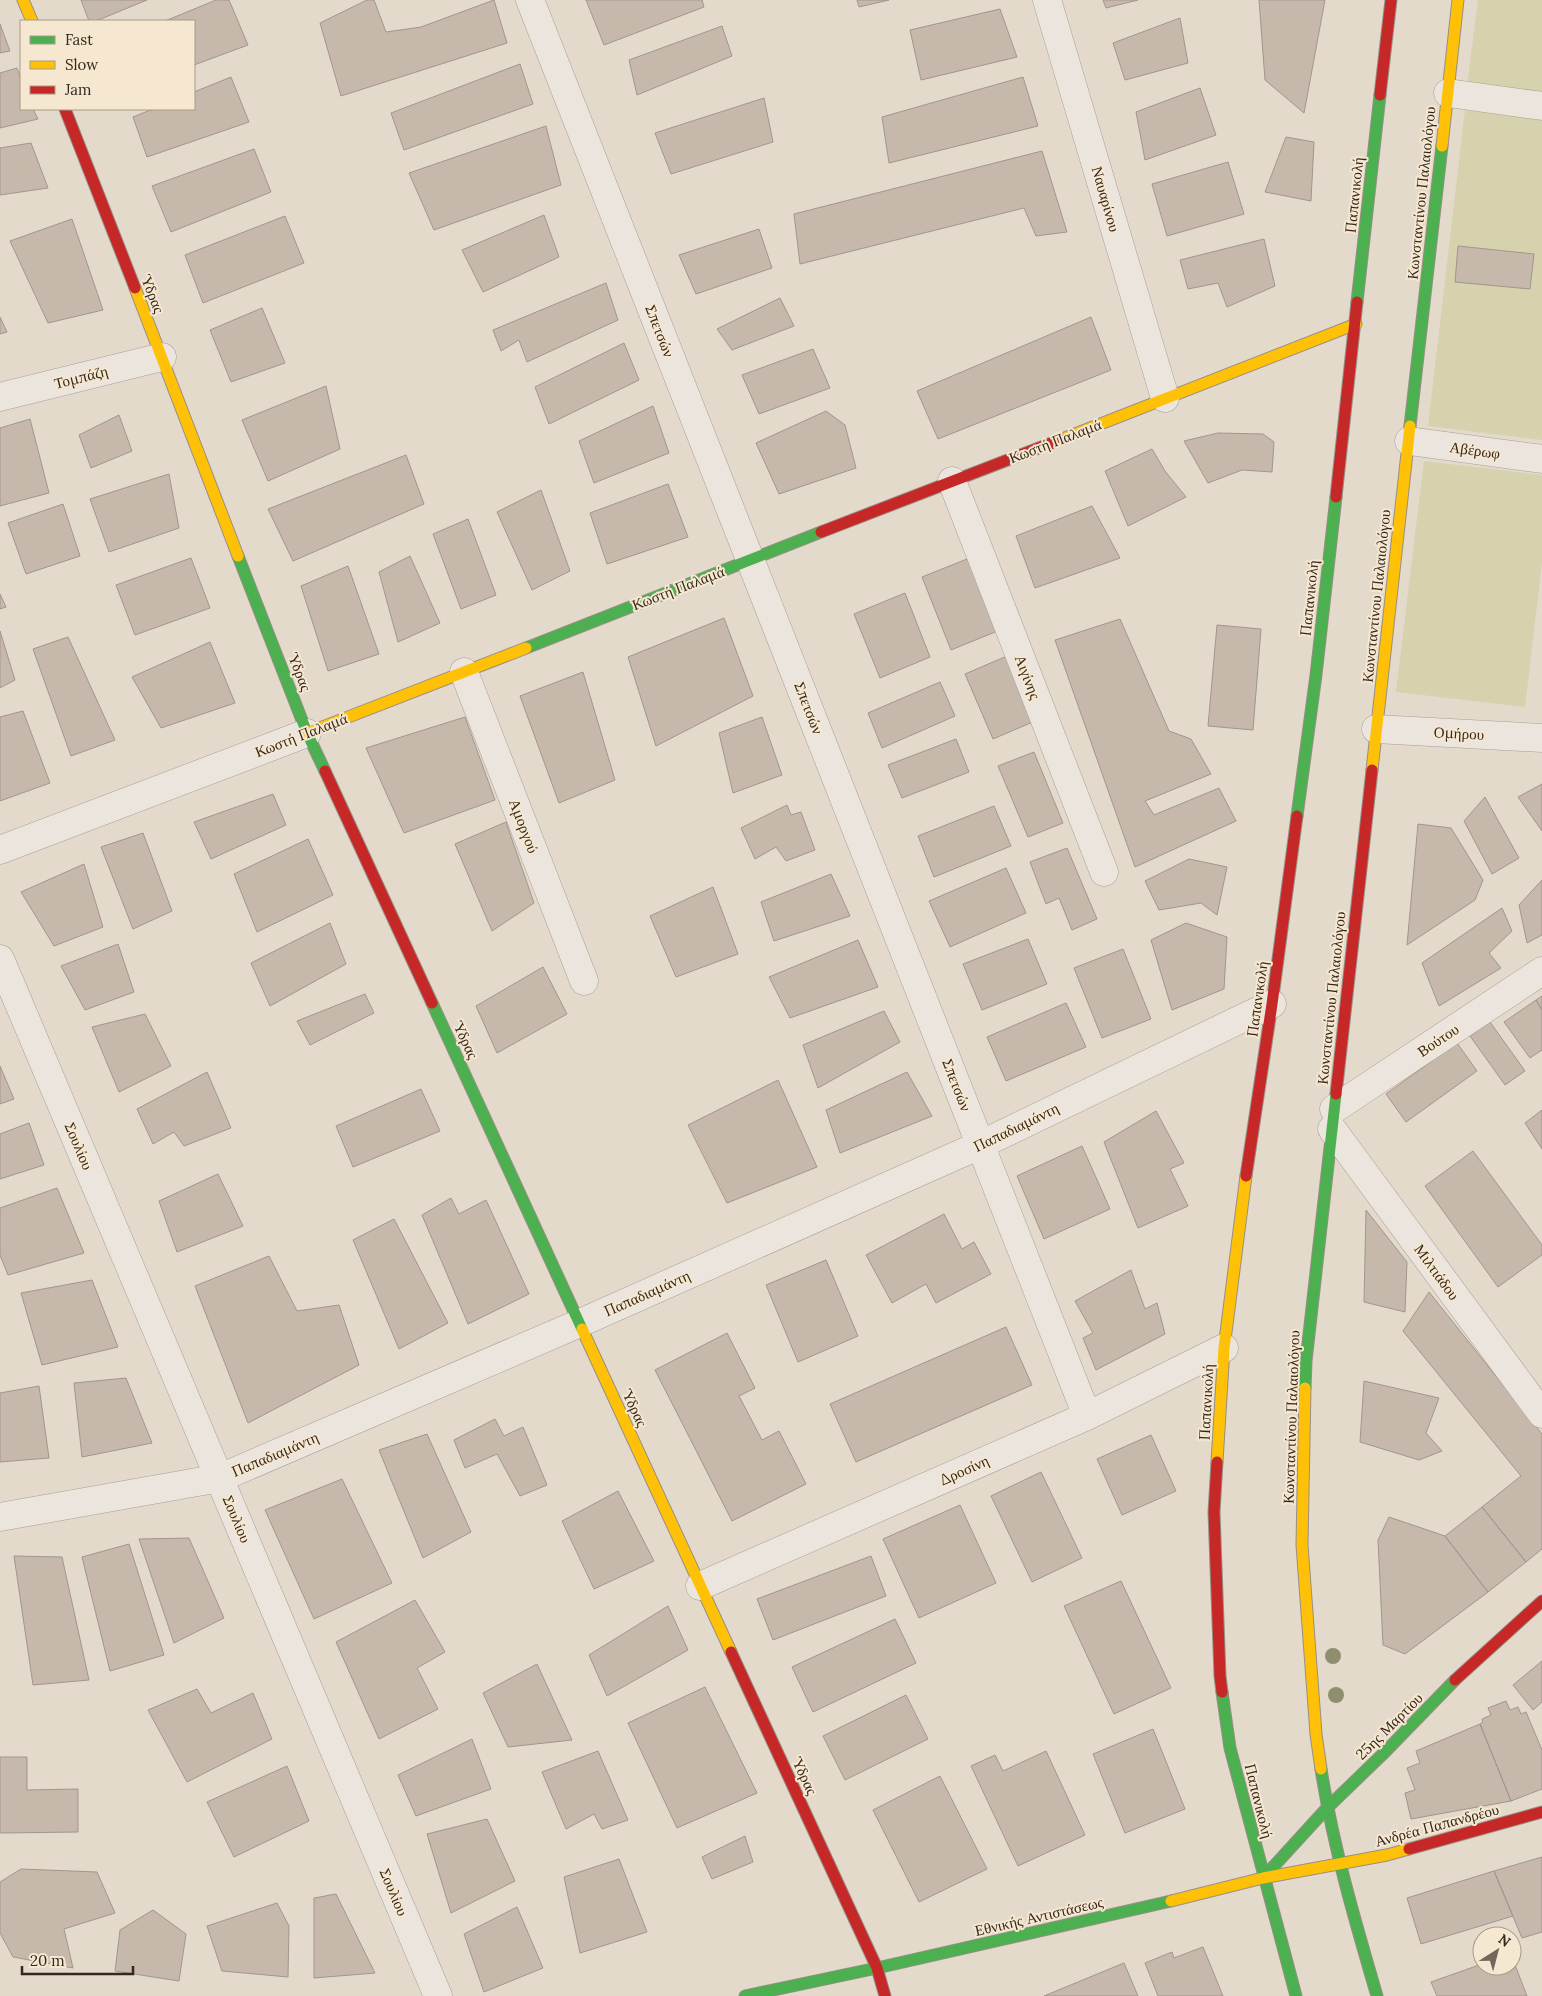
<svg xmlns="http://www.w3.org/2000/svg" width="1542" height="1996" viewBox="0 0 1542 1996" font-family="Lora,serif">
	<rect width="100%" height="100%" fill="#e3dacb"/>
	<path fill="#d5d2ad" d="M1478,0H1542V95L1467,86Z
		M1465,110L1542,119V440L1428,426Z
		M1424,461L1542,475V563L1525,707L1396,692Z"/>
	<path fill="#c7b8ac" stroke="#a3958b" d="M81,0H147L96,21H89Z
		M216,0H229L248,45L194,65V21H165Z
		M367,0H374L386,32L421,27L494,0L507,43L341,96L320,23Z
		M586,0H702L704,7L604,45Z
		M857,0H889L859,7Z
		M1103,0H1138L1106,8Z
		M1259,0H1325L1304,113L1265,80Z
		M1000,9L1017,57L921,80L910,30Z
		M1180,18L1188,63L1125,80L1113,43Z
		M0,24L10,51L0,53Z
		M722,26L732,56L637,95L629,60Z
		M520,64L533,104L404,150L391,113Z
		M17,68L21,79V109H33L38,119L0,128V73Z
		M231,77L249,122L147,157L133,117L153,109H194V92Z
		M1023,77L1038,126L889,163L882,117Z
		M1200,88L1216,135L1145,160L1136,112Z
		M764,98L773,142L671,174L655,133Z
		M546,126L561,185L434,230L409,173Z
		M1286,137L1314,142L1311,201L1265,192Z
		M31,143L48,188L0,195V148Z
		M254,149L271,192L171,232L152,186Z
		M1042,151L1067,232L1036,236L1024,208L800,264L794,214Z
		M1228,162L1244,214L1167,236L1152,184Z
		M544,215L559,257L483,292L462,250Z
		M285,216L304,263L203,303L185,255Z
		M72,219L103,310L48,323L10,241Z
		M759,229L772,268L696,294L679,255Z
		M1264,239L1275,286L1227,307L1218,283L1188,289L1180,260Z
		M1458,246L1534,254L1530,289L1455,282Z
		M606,283L618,320L527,362L519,340L501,351L493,330Z
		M780,298L794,326L732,350L717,329Z
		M262,308L285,363L231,382L210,330Z
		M0,317L7,332L0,334Z
		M1091,317L1111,370L938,439L917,391Z
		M624,343L639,380L549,424L535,387Z
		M813,349L830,388L759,414L742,375Z
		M326,386L340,449L268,481L242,420Z
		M653,406L669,453L594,483L579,441Z
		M826,411L845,425L856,468L779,494L756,443Z
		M119,415L132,451L91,468L79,435Z
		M30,419L49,493L0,506V428Z
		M1218,433L1263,434L1274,442L1272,472L1242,470L1208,483L1184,441Z
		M1152,449L1165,471L1186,497L1128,526L1105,471Z
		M406,455L424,504L293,561L268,509Z
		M169,474L179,528L109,552L90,499Z
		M668,484L688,537L607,564L590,513Z
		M541,490L570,571L532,590L497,512Z
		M63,504L80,556L26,574L8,523Z
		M1092,506L1120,558L1035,588L1016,536Z
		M468,519L496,595L461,609L433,534Z
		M410,556L440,623L398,642L379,572Z
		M972,557L1000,630L951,650L922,577Z
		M191,558L210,608L135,635L116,585Z
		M348,566L379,654L328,671L301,586Z
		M905,593L930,657L880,678L854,614Z
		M0,594L6,607L0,609Z
		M724,618L753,696L656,746L628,657Z
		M1120,619L1169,731L1191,739L1211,774L1145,801L1154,815L1219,788L1236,821L1135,867L1055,640Z
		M1217,625L1261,629L1253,730L1208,726Z
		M0,631L15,680L0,688Z
		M68,637L115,740L71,756L33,649Z
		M210,642L235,703L161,728L132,677Z
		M1007,656L1035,721L993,739L965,674Z
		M583,672L615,780L559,803L520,696Z
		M940,682L955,716L882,748L868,713Z
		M23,711L50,783L0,801V717Z
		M465,717L495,800L404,833L366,748Z
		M762,717L782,775L733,793L719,733Z
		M956,739L969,772L902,798L888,765Z
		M1034,752L1063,823L1028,837L998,766Z
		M1542,784V831L1518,797Z
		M273,794L286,825L211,859L194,822Z
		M1485,797L1519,858L1492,874L1464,821Z
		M787,805L791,815L801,812L815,850L786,861L776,847L755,859L741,828Z
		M994,806L1011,846L934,877L918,836Z
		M506,822L534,903L492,931L455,844Z
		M1418,824L1451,828L1483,880L1475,900L1407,945Z
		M143,833L172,911L133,929L101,847Z
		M308,839L333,895L257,932L234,874Z
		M1067,848L1097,919L1072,930L1059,898L1046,904L1030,862Z
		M1189,859L1227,867L1217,915L1201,903L1159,910L1145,881Z
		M84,864L103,927L54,946L21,892Z
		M1006,868L1026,913L950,947L929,901Z
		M831,874L850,916L774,941L761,902Z
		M1542,880V935L1527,943L1519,905Z
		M713,887L738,954L676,977L650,916Z
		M1502,908L1512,931L1489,953L1501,968L1439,1006L1422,963Z
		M330,923L346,964L270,1006L251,963Z
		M1186,923L1227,937L1224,989L1172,1010L1151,940Z
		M1028,939L1047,984L982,1010L963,964Z
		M858,940L878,987L790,1018L769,977Z
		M118,944L134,992L85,1010L61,966Z
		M1123,949L1151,1019L1102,1038L1074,968Z
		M543,967L567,1014L497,1053L476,1006Z
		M365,994L374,1013L310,1045L297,1021Z
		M1542,996V1010L1536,1000Z
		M1536,1000L1542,1010V1050L1530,1058L1504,1022Z
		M1066,1003L1086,1047L1006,1081L987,1037Z
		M884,1011L900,1042L818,1088L803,1045Z
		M145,1014L171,1066L119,1092L92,1027Z
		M1490,1022L1525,1071L1505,1085L1470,1036Z
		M1457,1043L1477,1071L1406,1122L1386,1094Z
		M0,1066L14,1099L0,1104Z
		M207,1072L231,1128L184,1146L174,1132L153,1144L137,1109Z
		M907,1072L932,1116L840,1153L826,1110Z
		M778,1080L817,1167L727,1203L688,1125Z
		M421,1089L440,1131L353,1167L336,1126Z
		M1542,1110V1149L1525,1123Z
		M1156,1111L1184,1163L1170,1169L1188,1206L1138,1228L1104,1142Z
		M29,1123L44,1165L0,1179V1134Z
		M1082,1146L1110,1209L1044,1239L1017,1176Z
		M1473,1151L1542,1245V1255L1498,1287L1425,1186Z
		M218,1174L243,1226L177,1252L159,1201Z
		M57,1188L84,1253L8,1275L0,1255V1208Z
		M451,1198L459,1214L486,1200L529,1294L468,1324L422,1215Z
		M1366,1210L1407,1262L1405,1312L1364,1302Z
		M944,1214L962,1249L974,1242L991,1274L936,1303L926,1284L892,1303L866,1255Z
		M394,1219L448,1323L399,1349L353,1240Z
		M269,1256L297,1311L339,1305L359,1365L248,1423L195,1286Z
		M826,1260L858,1336L798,1362L766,1285Z
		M1131,1270L1145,1309L1157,1303L1165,1334L1096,1370L1083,1338L1093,1333L1075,1301Z
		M92,1280L118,1347L42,1365L21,1293Z
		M1429,1292L1542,1434V1549L1526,1562L1482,1507L1521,1476L1403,1331Z
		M1006,1327L1032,1385L856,1462L830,1404Z
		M727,1333L755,1388L739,1396L762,1440L779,1431L806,1484L732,1521L655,1370Z
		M126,1378L152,1443L82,1457L74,1383Z
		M1364,1381L1439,1398L1426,1433L1442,1451L1419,1460L1360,1442Z
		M39,1386L49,1458L0,1462V1393Z
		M495,1419L504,1436L523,1427L547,1485L520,1496L497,1454L465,1468L454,1440Z
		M427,1434L471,1532L423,1558L379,1450Z
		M1151,1435L1176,1491L1122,1515L1097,1459Z
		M1041,1472L1082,1558L1032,1582L991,1496Z
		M342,1479L392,1583L314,1619L265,1510Z
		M618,1491L654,1561L594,1589L562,1521Z
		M960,1505L996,1583L919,1618L883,1539Z
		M1482,1507L1526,1562L1488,1592L1445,1536Z
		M1389,1517L1445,1536L1488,1592L1405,1654L1383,1645L1378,1540Z
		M189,1538L224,1618L174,1643L139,1539Z
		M129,1544L164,1655L110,1671L82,1557Z
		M14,1556L62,1557L89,1680L33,1685Z
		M871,1556L886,1596L773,1640L757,1599Z
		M1121,1581L1171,1688L1114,1714L1064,1606Z
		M415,1600L445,1652L417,1668L438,1709L379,1739L336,1642Z
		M668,1606L688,1650L607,1696L589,1655Z
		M895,1619L916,1663L813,1712L792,1667Z
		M1542,1661V1702L1533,1710L1513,1685Z
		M537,1664L572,1740L508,1747L483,1693Z
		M705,1687L757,1793L677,1828L628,1723Z
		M197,1689L211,1713L253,1693L272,1739L187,1782L148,1710Z
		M906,1695L928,1739L845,1780L823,1736Z
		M1506,1701L1510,1710L1518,1707L1521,1714L1526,1712L1542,1750V1789L1511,1801L1480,1724L1483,1722L1482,1719L1491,1715L1488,1708Z
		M1480,1724L1511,1801L1411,1819L1405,1793L1415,1790L1407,1768L1420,1763L1416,1751Z
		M1153,1729L1185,1809L1125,1833L1093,1754Z
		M472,1739L491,1789L416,1816L398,1775Z
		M598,1751L628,1820L602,1829L594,1814L566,1829L542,1772Z
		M1046,1751L1085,1835L1018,1866L971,1766L995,1755L1003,1771Z
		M0,1757H27V1790L78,1789V1832L0,1833Z
		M287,1766L309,1821L234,1857L207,1802Z
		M940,1776L987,1869L919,1902L873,1810Z
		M487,1819L515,1881L451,1913L427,1834Z
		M745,1836L753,1862L712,1879L702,1857Z
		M1542,1857V1932L1522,1938L1494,1871Z
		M619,1859L647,1932L580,1953L564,1877Z
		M21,1869L97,1872L115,1913L64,1929L73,1968L13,1957L0,1933V1882Z
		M1494,1871L1513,1916L1421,1944L1407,1898Z
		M336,1894L375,1973L314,1978V1898Z
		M277,1903L289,1926L288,1977L222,1971L207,1926Z
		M517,1907L543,1968L484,1992L464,1934Z
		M153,1910L186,1934L179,1981L115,1971L120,1930Z
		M1203,1947L1223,1996H1158L1145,1963L1172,1952L1174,1958Z
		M1512,1957L1527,1996H1437L1431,1982L1482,1964V1966H1512Z
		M1124,1963L1138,1996H1044Z"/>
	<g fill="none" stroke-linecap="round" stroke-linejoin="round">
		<g stroke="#a89f95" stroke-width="29">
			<path id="street" d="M530,0L1087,1416
				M1047,0L1165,398
				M1448,93L1542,106
				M0,397L162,357
				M1409,441L1542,459
				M952,481L1104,872
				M464,672L584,981
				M1376,729L1542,738
				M0,850L307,733
				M0,959L438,1996
				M1334,1109L1542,971
				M1332,1129L1542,1414
				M0,1517L220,1478L580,1323L980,1145L1272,1004
				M700,1586L1087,1416L1224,1348"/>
		</g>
		<g stroke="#988f84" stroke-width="13">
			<path id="fast" d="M1357,302L1380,95
				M1410,426L1442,146
				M238,556L307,733L325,771
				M526,648L821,532
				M1297,816L1316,675L1336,497
				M432,1003L582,1329
				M1305,1388L1306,1361L1336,1094
				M1222,1692L1230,1748L1296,1996
				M1321,1769C1333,1846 1355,1921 1377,1996
				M1263,1878L1327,1808L1386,1751L1455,1680
				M745,1996L877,1968L1171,1901"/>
		</g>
		<g stroke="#988f84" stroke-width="13">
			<path id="slow" d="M23,0L32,21
				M1442,146L1458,0
				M135,288L238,556
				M1062,439L1356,324
				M307,733L526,648
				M1372,770L1410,426
				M582,1329L731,1652
				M1305,1388L1302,1545L1316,1734L1321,1769
				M1217,1462L1224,1348L1246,1176
				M1171,1901L1263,1878L1387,1855L1409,1849"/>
		</g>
		<g stroke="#988f84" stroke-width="13">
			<path id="jam" d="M1380,95L1391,0
				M65,109L135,288
				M1336,497L1357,302
				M821,532L1062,439
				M325,771L432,1003
				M1336,1094L1372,770
				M1246,1176L1272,1004L1297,816
				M1217,1462L1214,1512L1220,1676L1222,1692
				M731,1652L877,1968L885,1996
				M1455,1680L1542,1601
				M1409,1849L1542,1812"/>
		</g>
		<use href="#street" stroke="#ebe5dd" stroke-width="28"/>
		<use href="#fast" stroke="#4caf50" stroke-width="11"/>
		<use href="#slow" stroke="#ffc107" stroke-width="11"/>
		<use href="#jam" stroke="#c62828" stroke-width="11"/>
	</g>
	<g fill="#8f8f6f">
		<circle cx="1333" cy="1656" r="8"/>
		<circle cx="1336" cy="1695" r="8"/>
	</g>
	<g text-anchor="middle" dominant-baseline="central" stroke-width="4" stroke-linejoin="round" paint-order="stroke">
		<g font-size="15" fill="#36271d" stroke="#f5e7d0">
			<text transform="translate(1421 193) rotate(-84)">Κωνσταντίνου Παλαιολόγου</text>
			<text transform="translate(1354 195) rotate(-84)">Παπανικολή</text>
			<text transform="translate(1106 199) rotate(74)">Ναυαρίνου</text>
			<text transform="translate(153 294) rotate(69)">Ύδρας</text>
			<text transform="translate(660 331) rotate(69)">Σπετσών</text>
			<text transform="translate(81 377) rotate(-14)">Τομπάζη</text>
			<text transform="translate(1055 441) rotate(-21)">Κωστή Παλαμά</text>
			<text transform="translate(1475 450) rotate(8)">Αβέρωφ</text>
			<text transform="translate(678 588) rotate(-21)">Κωστή Παλαμά</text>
			<text transform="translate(1376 596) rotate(-84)">Κωνσταντίνου Παλαιολόγου</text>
			<text transform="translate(1309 598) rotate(-84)">Παπανικολή</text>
			<text transform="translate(300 672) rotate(69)">Ύδρας</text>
			<text transform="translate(1028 677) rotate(69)">Αιγίνης</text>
			<text transform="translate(809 708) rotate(69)">Σπετσών</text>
			<text transform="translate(1459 733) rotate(3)">Ομήρου</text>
			<text transform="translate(301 735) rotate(-21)">Κωστή Παλαμά</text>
			<text transform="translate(524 826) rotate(69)">Αμοργού</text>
			<text transform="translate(1331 998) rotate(-84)">Κωνσταντίνου Παλαιολόγου</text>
			<text transform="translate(1257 999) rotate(-82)">Παπανικολή</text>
			<text transform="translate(466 1040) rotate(65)">Ύδρας</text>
			<text transform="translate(1438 1040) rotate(-34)">Βούτου</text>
			<text transform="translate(957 1085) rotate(69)">Σπετσών</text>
			<text transform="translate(1016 1127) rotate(-26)">Παπαδιαμάντη</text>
			<text transform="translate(79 1146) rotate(67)">Σουλίου</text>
			<text transform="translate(1437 1272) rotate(54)">Μιλτιάδου</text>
			<text transform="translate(647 1293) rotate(-24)">Παπαδιαμάντη</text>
			<text transform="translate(1206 1402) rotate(-87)">Παπανικολή</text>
			<text transform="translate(635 1408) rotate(65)">Ύδρας</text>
			<text transform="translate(1291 1417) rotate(-88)">Κωνσταντίνου Παλαιολόγου</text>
			<text transform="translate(275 1454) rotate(-23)">Παπαδιαμάντη</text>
			<text transform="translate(964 1470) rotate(-24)">Δροσίνη</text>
			<text transform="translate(237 1519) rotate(67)">Σουλίου</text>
			<text transform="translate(1389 1726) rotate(-45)">25ης Μαρτίου</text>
			<text transform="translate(805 1776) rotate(65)">Ύδρας</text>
			<text transform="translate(1259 1801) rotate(76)">Παπανικολή</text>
			<text transform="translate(1437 1825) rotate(-15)">Ανδρέα Παπανδρέου</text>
			<text transform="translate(394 1892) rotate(67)">Σουλίου</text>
			<text transform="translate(1039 1916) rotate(-13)">Εθνικής Αντιστάσεως</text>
		</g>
	</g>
	<rect x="20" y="20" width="175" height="90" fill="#f5e7d0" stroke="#a99a88"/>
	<rect x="30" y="36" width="25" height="8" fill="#4caf50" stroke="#a99a88"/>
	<text x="65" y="45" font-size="15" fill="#36271d">Fast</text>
	<rect x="30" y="61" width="25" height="8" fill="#ffc107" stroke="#a99a88"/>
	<text x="65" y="70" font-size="15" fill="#36271d">Slow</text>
	<rect x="30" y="86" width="25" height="8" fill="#c62828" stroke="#a99a88"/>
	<text x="65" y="95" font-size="15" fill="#36271d">Jam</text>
	<g transform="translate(1497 1951) rotate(36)"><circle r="24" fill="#f5e7d0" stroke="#a99a88"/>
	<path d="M0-4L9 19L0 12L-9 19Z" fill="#73665a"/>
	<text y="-8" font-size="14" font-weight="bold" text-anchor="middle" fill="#36271d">N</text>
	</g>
	<path d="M22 1966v8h111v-8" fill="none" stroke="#36271d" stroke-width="2.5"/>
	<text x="30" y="1966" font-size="15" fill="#36271d" stroke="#f5e7d0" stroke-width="4" paint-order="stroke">20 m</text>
</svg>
